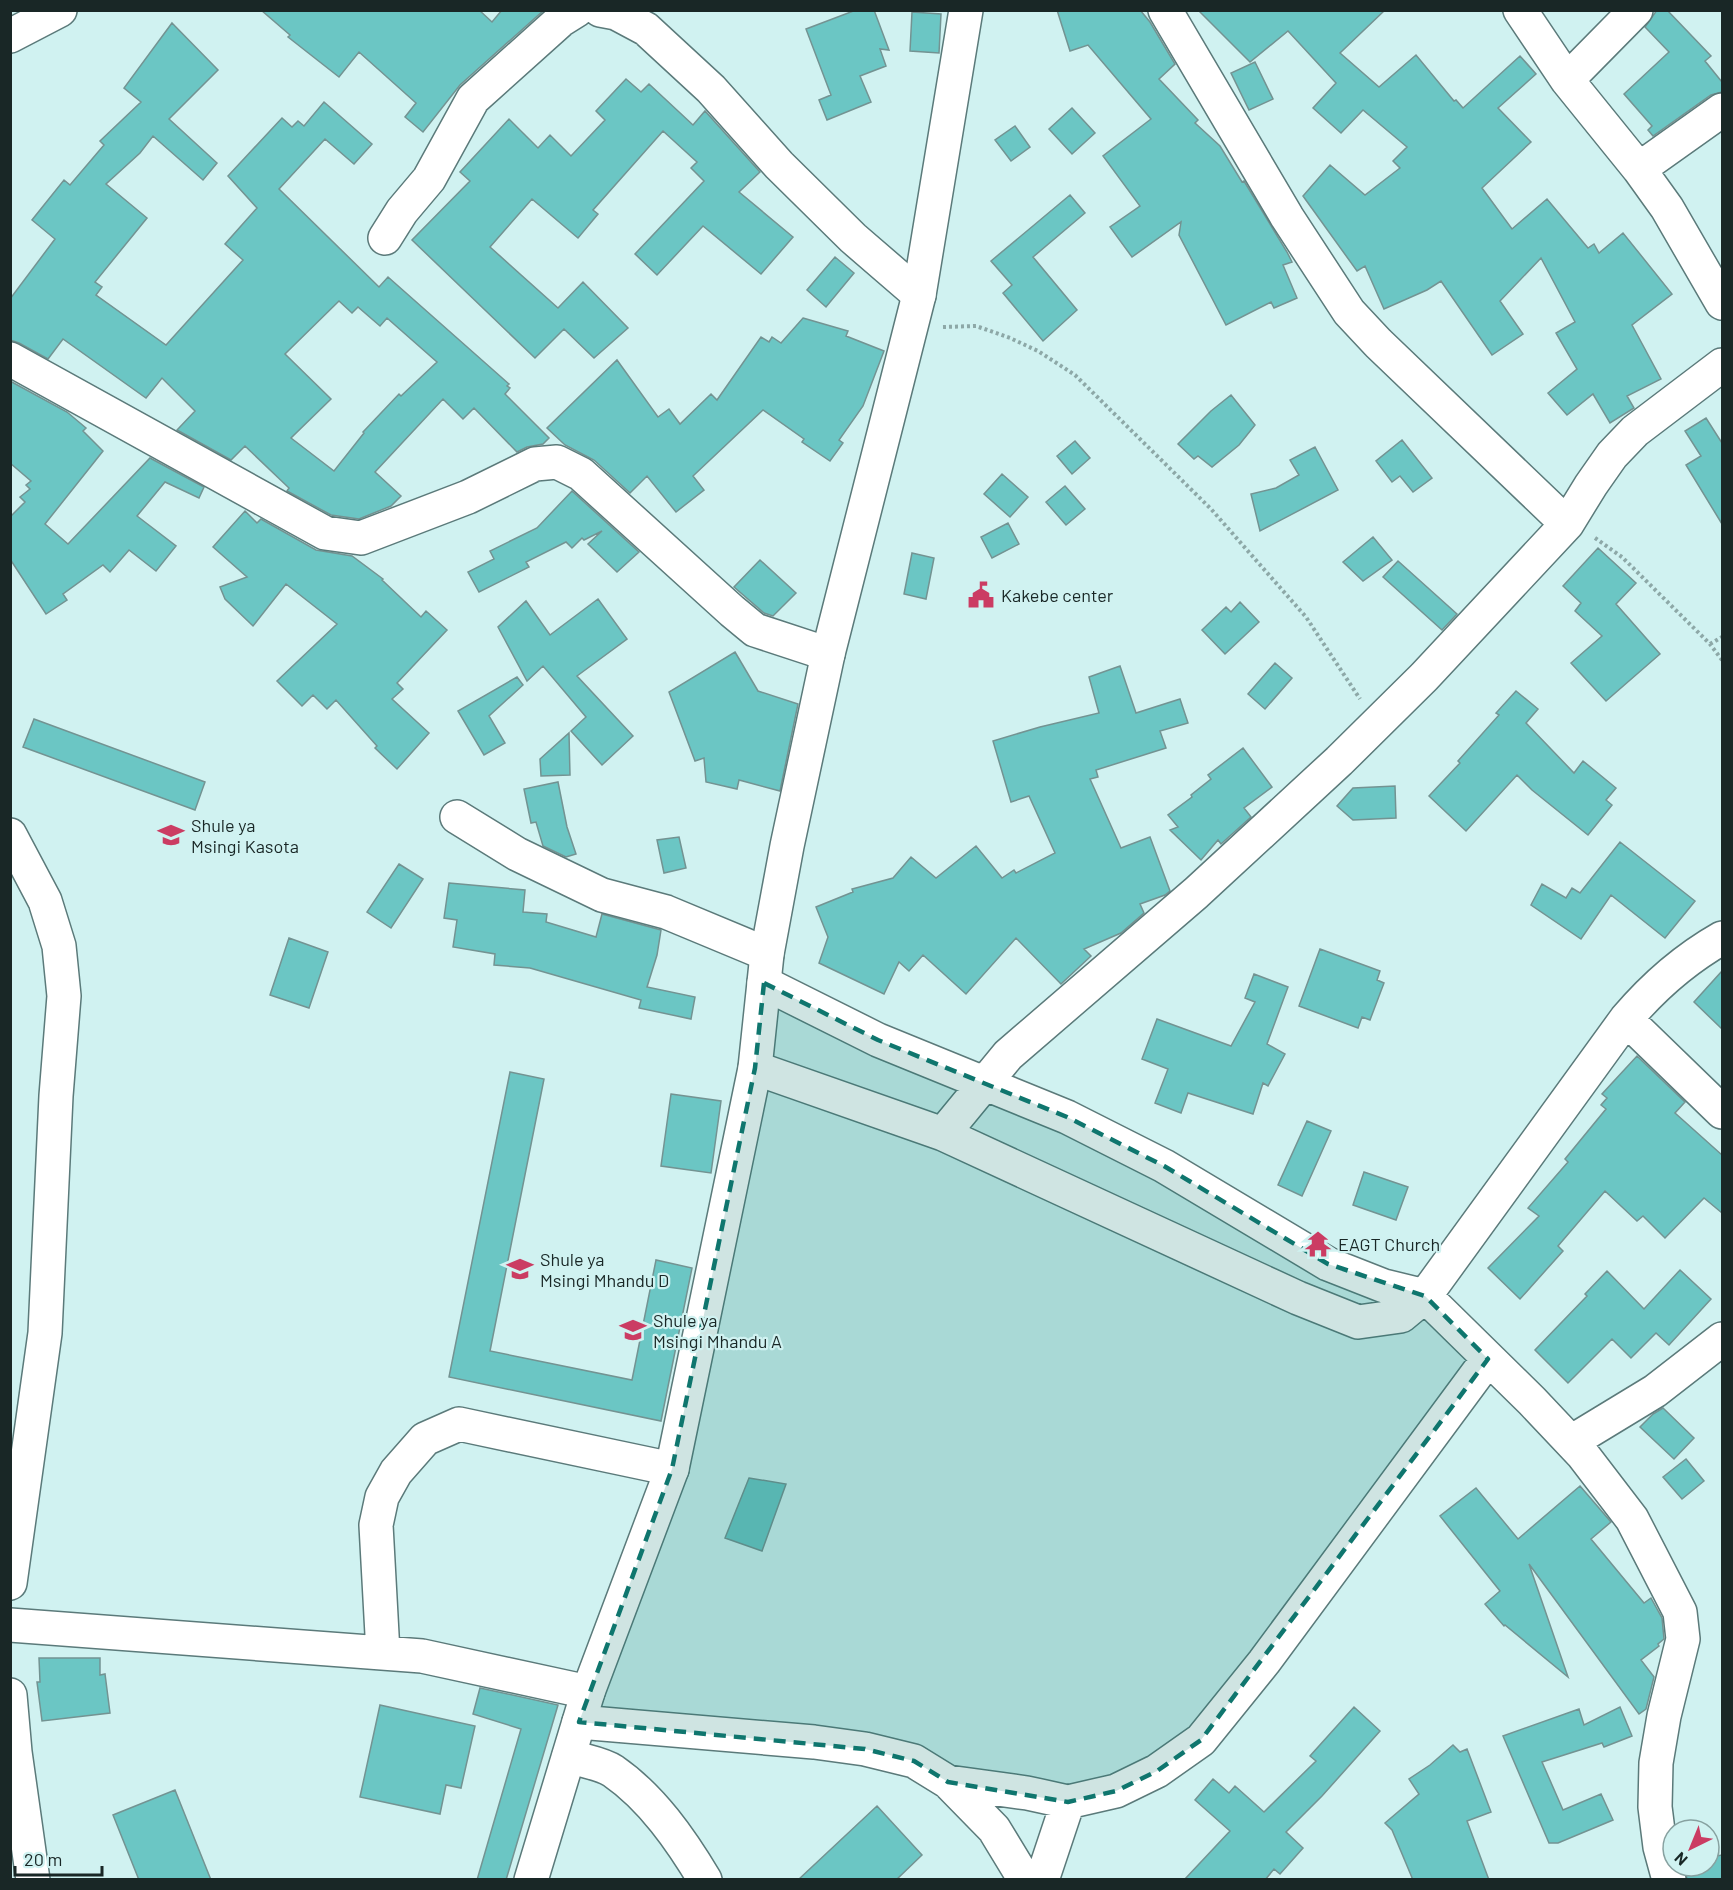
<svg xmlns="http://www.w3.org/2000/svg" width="1733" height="1890" viewBox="0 0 1733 1890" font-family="Barlow,sans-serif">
	<rect width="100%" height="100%" fill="#d0f2f1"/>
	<path fill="#6bc6c4" stroke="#739392" stroke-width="1.5" fill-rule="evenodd" d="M261,10H479L492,22L502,10H544L460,85L423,132L405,117L416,103L359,52L339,77L288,37L290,35Z
		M856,10H874L889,50L880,49L886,66L860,76L871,102L827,120L819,100L831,95L806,29Z
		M1057,10H1140L1150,22L1175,64L1159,79L1198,120L1195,123L1220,146L1242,182L1244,181L1287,252L1292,262L1283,265L1297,298L1274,308L1271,302L1226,325L1179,235L1181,222L1132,257L1110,227L1140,206L1103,156L1151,119L1088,45L1070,51Z
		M1198,10H1385L1340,53L1379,87L1416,55L1454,101L1456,100L1463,108L1520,56L1536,74L1498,108L1531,142L1482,188L1512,229L1547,199L1588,248L1594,244L1599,253L1623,233L1672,294L1632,325L1661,379L1627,396L1634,408L1610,423L1593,394L1567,415L1548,393L1577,369L1556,333L1575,322L1541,258L1500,301L1523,334L1492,355L1441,281L1427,290L1384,309L1365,266L1357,271L1303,196L1330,165L1365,195L1400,168L1393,161L1407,147L1363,110L1341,133L1313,108L1336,83L1288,31L1250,62Z
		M1657,10H1667L1711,56L1705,61L1722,82V92L1711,95L1653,136L1648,130L1652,126L1624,94L1669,52L1645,27Z
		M912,12L941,14L939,53L910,51Z
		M172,23L218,70L169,119L217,163L203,180L153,136L140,153L106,184L147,218L95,282L102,287L96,295L166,345L243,260L225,244L257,208L228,176L282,118L292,127L298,121L304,126L324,102L372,144L354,164L325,139L279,189L379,287L388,277L509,384L507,386L510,388L505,394L549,438L543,444L527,447L517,452L474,408L463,419L443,399L375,472L401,496L391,506L359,519L331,515L287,491L289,488L245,446L231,460L177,430L195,411L162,378L146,398L63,339L48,359L19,343L10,340V299L55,239L32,220L64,180L70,185L104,145L100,141L141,102L124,88ZM339,301L352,313L358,307L380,326L387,318L437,362L401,396L399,394L363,432L364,433L334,471L291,438L331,399L285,354Z
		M1255,62L1273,99L1249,110L1231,73Z
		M626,79L641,92L649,84L693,125L705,111L760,172L739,192L793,237L761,274L703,226L657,275L635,254L704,181L691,168L697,162L663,131L593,210L598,214L578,238L532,199L490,247L558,308L583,282L628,328L594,358L564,329L535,358L412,240L470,181L460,172L509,119L538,148L550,135L571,156L605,120L596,111Z
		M1072,108L1095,133L1072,154L1049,129Z
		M1015,126L1030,147L1011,161L995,140Z
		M1070,195L1085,213L1033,257L1077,310L1043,341L1003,293L1012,285L991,261Z
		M835,257L854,273L826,307L807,290Z
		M803,318L848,331L846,336L884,351L863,406L839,440L843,443L830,461L802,442L804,439L763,410L693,476L704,490L676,512L647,476L630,493L594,460L565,445L547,428L617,360L658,417L669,409L680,424L711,394L717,400L761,337L769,342L772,337L781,343Z
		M10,381L67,412L86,428L83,431L103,451L45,524L68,544L150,458L204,487L199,498L165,482L137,516L176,546L156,571L129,550L110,572L103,565L63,594L67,600L46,614L10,559V517L25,502L20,497L30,489L26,485L31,481L10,463Z
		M1231,395L1255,425L1239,445L1212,467L1198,456L1194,459L1178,444L1211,411Z
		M1706,418L1722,443V524L1686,465L1701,456L1685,431Z
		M1402,440L1432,478L1413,492L1400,476L1392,482L1376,461Z
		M1075,441L1090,458L1072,474L1057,456Z
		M1315,447L1338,490L1260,531L1251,494L1276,488L1299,475L1290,460Z
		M1002,474L1028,497L1010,517L984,494Z
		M1065,486L1085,509L1066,525L1046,502Z
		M572,491L639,552L617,572L588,544L602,531L584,540L582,538L572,548L566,542L526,562L529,567L479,592L468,572L494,559L490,551L537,528Z
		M245,511L257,523L261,519L316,550L352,556L383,579L382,580L421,617L426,611L447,630L397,683L403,689L392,699L429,733L397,769L375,748L377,746L336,700L327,709L313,695L302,706L277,681L337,624L286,584L253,626L225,599L220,587L247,577L213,547Z
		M1008,523L1019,544L992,558L981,537Z
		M1373,537L1392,560L1363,581L1343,562Z
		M1598,548L1636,583L1616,604L1660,654L1606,701L1571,663L1602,636L1575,611L1581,603L1563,586Z
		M912,553L934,558L926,599L904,594Z
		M760,560L796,593L773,616L764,613L734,587Z
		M1398,561L1457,614L1442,630L1383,577Z
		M598,599L627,639L577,676L633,736L602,765L571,731L586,717L543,666L527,681L498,627L526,601L550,635Z
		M1240,602L1259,622L1225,654L1202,630L1226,607L1231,612Z
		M735,652L758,691L798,704L780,791L739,780L737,789L706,782L704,758L695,761L669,692Z
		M1275,663L1292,678L1265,709L1248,694Z
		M1120,666L1136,713L1180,699L1188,723L1160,731L1166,748L1096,770L1098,777L1090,779L1121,848L1150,837L1170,891L1165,895L1140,904L1144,913L1121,933L1084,949L1091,956L1061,984L1016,938L966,994L923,955L909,971L899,962L884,994L819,963L828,937L816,907L853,892L852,889L893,878L911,857L936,878L976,846L1002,878L1014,870L1016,873L1055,853L1029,796L1011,802L993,741L1040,727L1099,713L1089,677Z
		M517,677L523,685L489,716L505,743L484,755L458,711Z
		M1516,691L1538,709L1526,723L1574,773L1583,761L1616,788L1606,800L1612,805L1588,835L1532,790L1517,775L1466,831L1429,796L1460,763L1458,761L1499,715L1496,713Z
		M34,719L205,782L195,810L23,747Z
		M569,733L570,775L541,776L540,759Z
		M1243,748L1272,787L1244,808L1251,817L1221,844L1218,840L1201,860L1170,830L1178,827L1168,815L1192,797L1191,795L1211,779L1208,775Z
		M558,782L567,827L576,854L566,857L543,846L536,822L531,823L524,789Z
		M1395,786L1396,818L1353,820L1337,806L1353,788Z
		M679,837L686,868L664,873L657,840Z
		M1620,842L1695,901L1665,938L1611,895L1581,939L1531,905L1542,884L1566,898L1572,888L1580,893Z
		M399,864L423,879L391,928L367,912Z
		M449,883L525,890L523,912L547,914L546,922L596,937L602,914L661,930L657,955L647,987L695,997L691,1019L639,1008L641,1000L530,968L494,965L495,954L453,947L457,920L444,918Z
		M289,938L328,952L309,1008L270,995Z
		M1320,949L1380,971L1377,980L1384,983L1370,1020L1362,1017L1358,1028L1299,1006Z
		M1722,971V1029L1694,1002Z
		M1254,974L1288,987L1267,1044L1285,1054L1268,1086L1263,1083L1253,1114L1188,1093L1181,1113L1155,1103L1168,1069L1142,1059L1157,1019L1231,1046L1255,1002L1245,998Z
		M1637,1056L1685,1102L1675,1113L1722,1155V1213L1704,1198L1665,1238L1643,1216L1637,1221L1605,1191L1558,1246L1563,1251L1520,1299L1488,1268L1539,1216L1528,1208L1568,1162L1565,1159L1606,1109L1601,1105L1607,1098L1602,1094Z
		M510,1072L544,1079L490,1351L632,1380L656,1260L692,1268L661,1421L449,1377Z
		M671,1094L721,1101L711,1173L661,1166Z
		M1307,1121L1331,1131L1302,1196L1278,1185Z
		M1364,1172L1408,1187L1396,1220L1353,1205Z
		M1680,1270L1711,1299L1669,1345L1656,1333L1631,1358L1612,1339L1568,1383L1535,1350L1587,1296L1585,1294L1607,1271L1644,1309Z
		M1663,1408L1694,1438L1674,1459L1640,1427L1653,1414Z
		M1686,1459L1704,1481L1682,1499L1663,1477Z
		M749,1478L786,1484L762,1551L725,1538Z
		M1580,1486L1611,1522L1591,1539L1644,1603L1651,1598L1662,1618L1664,1639L1658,1644L1659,1646L1641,1660L1654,1677L1646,1709L1639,1714L1529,1564L1568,1677L1505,1625L1504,1626L1485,1604L1500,1591L1440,1516L1476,1488L1518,1539Z
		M39,1658H100V1675L105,1674L110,1713L42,1721L37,1682H40Z
		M480,1688L558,1705L506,1880H477L521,1729L473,1714Z
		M380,1705L475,1726L461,1788L446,1785L440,1814L360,1797Z
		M1354,1707L1380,1731L1322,1796L1286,1832L1303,1848L1280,1874L1274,1869L1265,1880H1184L1230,1831L1195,1800L1213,1779L1229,1793L1235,1786L1264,1812L1316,1761L1310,1756Z
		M1620,1707L1632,1736L1604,1747L1602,1743L1542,1762L1563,1810L1601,1794L1613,1820L1558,1843H1549L1503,1736L1579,1709L1584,1725Z
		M1453,1745L1460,1752L1467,1749L1491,1812L1467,1821L1489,1880H1413L1392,1830L1385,1823L1419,1794L1409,1779L1430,1765Z
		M175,1790L211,1880H139L113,1815Z
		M877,1806L922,1855L896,1880H798Z
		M1722,1855V1880H1687L1685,1866H1709V1857Z"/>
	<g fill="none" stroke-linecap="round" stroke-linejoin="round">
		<g stroke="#5b7a7a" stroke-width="36">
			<path id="minor" d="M600,10L616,13L646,29L711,89L779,165L853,238L919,295
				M1165,10L1287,217L1349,312L1378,343L1567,524
				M1520,10L1567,80L1639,169L1667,208L1722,303
				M10,36L60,10
				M1567,80L1636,10
				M1639,169L1722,110
				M385,238L402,211L429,179L473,99L561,20L577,10
				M10,359L325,533L361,538L468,497L535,464L557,462L581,474L732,611L755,630L828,654
				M457,817L517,854L602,895L666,912L767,954
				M10,835L45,901L59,946L64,996L56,1096L45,1333L10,1583
				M764,983L878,1040L1067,1117L1164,1166L1328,1264L1384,1286L1425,1296L1532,1401L1583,1455L1632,1519L1680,1612L1683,1639L1664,1716L1656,1763L1655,1807L1660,1847L1669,1880
				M1626,1019L1722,1112
				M755,1068L943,1134L1298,1298L1358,1322L1401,1316L1425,1296L1626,1019C1654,986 1685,959 1722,938
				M943,1134L1008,1055L1196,893L1339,761L1424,677L1567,524L1591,485L1612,455L1635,431L1722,365
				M1571,1442L1655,1391L1722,1339
				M10,1625L422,1656L588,1692
				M383,1653L376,1525L382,1497L396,1472L425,1439L459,1424L672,1469
				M10,1695L15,1752L33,1880
				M579,1722L814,1742L865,1749L914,1761L948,1782L994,1829L1025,1880
				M569,1756C582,1761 601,1763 613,1771C652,1798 681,1840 705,1880
				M948,1782L1027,1793L1068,1802L1116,1791L1157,1771L1201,1740L1264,1662L1488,1359
				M1042,1880L1068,1802"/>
		</g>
		<g stroke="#5b7a7a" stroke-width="36">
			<path id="tertiary" d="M531,1880L588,1692L672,1469L755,1068L767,954L787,846L828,654L919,295L966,10"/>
		</g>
		<path stroke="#8da8a7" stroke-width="4" stroke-dasharray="3 3" stroke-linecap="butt" d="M943,327L976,326L1010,338L1038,351L1075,375L1211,509L1306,617L1360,699
			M1595,538L1622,557L1710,644L1722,660
			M1710,644L1722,637"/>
		<use href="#minor" stroke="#fff" stroke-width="33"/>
		<use href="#tertiary" stroke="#fff" stroke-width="33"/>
	</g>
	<path fill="#0f766e" fill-opacity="0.2" stroke="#0f766e" stroke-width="4.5" stroke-dasharray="12 8" stroke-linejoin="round" d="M764,983L878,1040L1067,1117L1164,1166L1328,1264L1425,1296L1488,1359L1201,1740L1157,1771L1116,1791L1068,1802L948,1782L914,1761L865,1749L579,1722L672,1469L755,1068Z"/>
	<defs>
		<g id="civic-bare" transform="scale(2.07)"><path d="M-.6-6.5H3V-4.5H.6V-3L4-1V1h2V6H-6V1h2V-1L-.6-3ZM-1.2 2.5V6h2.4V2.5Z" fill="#cb3c63" stroke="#d0f2f1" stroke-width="2.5" paint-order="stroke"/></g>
		<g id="school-bare" transform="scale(2.07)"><path d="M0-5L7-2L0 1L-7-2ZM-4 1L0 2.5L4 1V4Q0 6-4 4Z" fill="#cb3c63" stroke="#d0f2f1" stroke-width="2.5" paint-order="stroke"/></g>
		<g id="temple-bare" transform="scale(2.07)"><path d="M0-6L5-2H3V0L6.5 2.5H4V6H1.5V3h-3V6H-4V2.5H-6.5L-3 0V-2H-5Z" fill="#cb3c63" stroke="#d0f2f1" stroke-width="2.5" paint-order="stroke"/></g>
	</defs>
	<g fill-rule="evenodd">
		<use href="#civic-bare" x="981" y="595"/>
		<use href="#school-bare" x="171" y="835"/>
		<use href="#temple-bare" x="1318" y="1244"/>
		<use href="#school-bare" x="520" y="1269"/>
		<use href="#school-bare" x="633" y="1330"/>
	</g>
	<g text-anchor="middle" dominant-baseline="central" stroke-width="4.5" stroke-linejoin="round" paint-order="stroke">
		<g font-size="18" fill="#192726" stroke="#d0f2f1" text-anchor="start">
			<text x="1001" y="595">Kakebe center</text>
			<text x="191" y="825">Shule ya<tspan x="191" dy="21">Msingi Kasota</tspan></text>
			<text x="1338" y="1244">EAGT Church</text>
			<text x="540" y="1259">Shule ya<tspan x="540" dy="21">Msingi Mhandu D</tspan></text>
			<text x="653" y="1320">Shule ya<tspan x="653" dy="21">Msingi Mhandu A</tspan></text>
		</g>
	</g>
	<rect width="1733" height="1890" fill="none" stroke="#192726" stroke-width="24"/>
	<g transform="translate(1691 1848) rotate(223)"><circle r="28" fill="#d0f2f1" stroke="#87a1a0" stroke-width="1.5"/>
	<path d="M0-4.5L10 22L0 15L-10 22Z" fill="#cb3c63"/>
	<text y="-9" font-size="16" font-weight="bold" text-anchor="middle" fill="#192726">N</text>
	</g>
	<path d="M15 1866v9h87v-9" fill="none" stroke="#192726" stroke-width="3"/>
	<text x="24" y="1866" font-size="18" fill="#192726" stroke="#d0f2f1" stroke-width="4.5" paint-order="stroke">20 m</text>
</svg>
